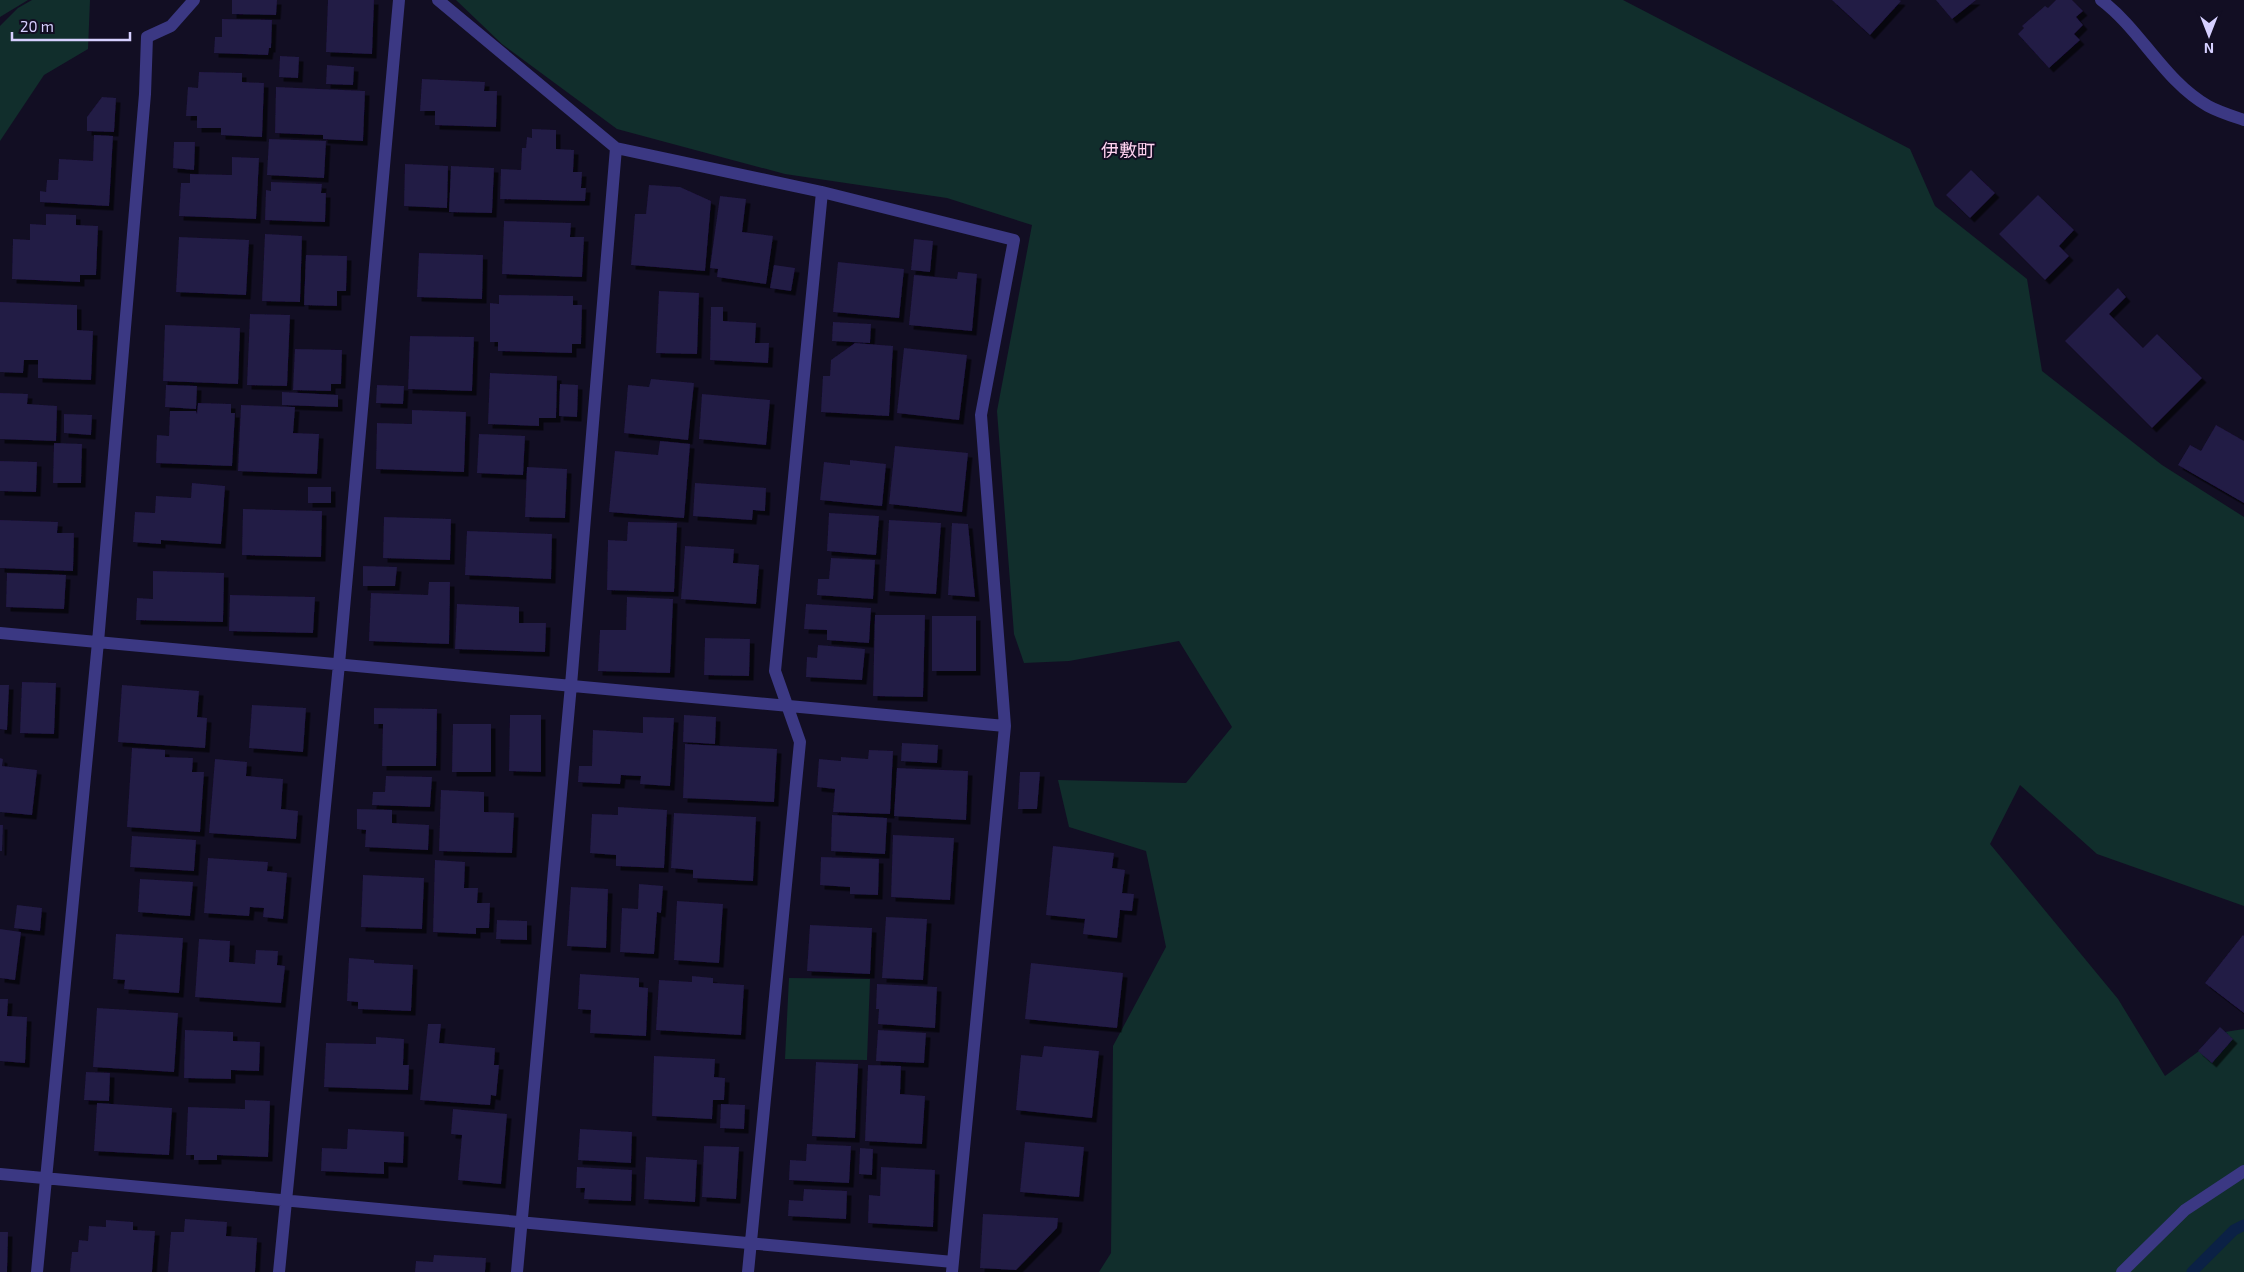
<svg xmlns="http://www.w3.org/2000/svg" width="2244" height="1272" viewBox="0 0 2244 1272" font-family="'Exo 2','Noto Sans JP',sans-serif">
	<defs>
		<filter id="shadow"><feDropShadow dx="4.5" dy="4.5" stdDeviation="0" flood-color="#0009"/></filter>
	</defs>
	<rect width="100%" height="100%" fill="#120e23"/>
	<path fill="#112e2c" d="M0,0H28L0,17Z
		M32,0H90L88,49L44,75L0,141V26L18,8Z
		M456,0H1623L1910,149L1935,206L2027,279L2042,371L2162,465L2244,517V906L2097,854L2020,785L1990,844L2118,999L2165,1076L2225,1032L2244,1029V1272H1099L1111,1253L1113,1046L1166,947L1146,851L1069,827L1058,780L1186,783L1232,727L1179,641L1069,661L1024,663L1014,634L997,411L1032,225L947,198L785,174L617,129L502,44Z
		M789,978L870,979L867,1060L785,1059Z"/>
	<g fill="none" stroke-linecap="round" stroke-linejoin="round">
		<path stroke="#0b2145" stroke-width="11" d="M2192,1272L2234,1230L2244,1225"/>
	</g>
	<path fill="#221a45" filter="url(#shadow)" d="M232,0H277L276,15L232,14Z
		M328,0H374L372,54L326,52Z
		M1832,0H1899L1901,1L1870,35Z
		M1936,0H1976L1952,19Z
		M2056,0H2072L2083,11L2076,17L2083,25L2074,34L2080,40L2049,68L2018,34L2024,28L2022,26L2045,6L2048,8Z
		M222,19L272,20L271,48H269L268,55L214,53L215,37H222Z
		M280,56L299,57L298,78L279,77Z
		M327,65L354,67L353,85L326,84Z
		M199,72L242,73V82L264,83L262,137L221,135V128H197V116H186L188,87L198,88Z
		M422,79L485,82L484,91H497L496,127L435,125V111H420Z
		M276,87L365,91L363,141L323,139V135L275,133Z
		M102,97L116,98L114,132L87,131V117Z
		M532,129L556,130V149L574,150L573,172H582L581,188H586L585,201L500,199L501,169L521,170L522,148H526L527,137L532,138Z
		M94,135L113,136L109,206L40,202V191L46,192L47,180H58L59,159L93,161Z
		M269,139L326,141L324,178L267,175Z
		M174,142H195L194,170L173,168Z
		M232,157L259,158L256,219L179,216L181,183H190V174L232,175Z
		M405,164L448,166L447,208L404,206Z
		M451,166L494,168L492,213L449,212Z
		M1971,170L1995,193L1970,218L1946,195Z
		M271,182L322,184L321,193H326L325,222L265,220L266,190L271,191Z
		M649,185L680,187L711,201L705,271L631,265L635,214H646Z
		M2038,195L2074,230L2059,246L2069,256L2045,280L1999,234Z
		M720,196L746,199L742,232L773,236L766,284L717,277L718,269L710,268Z
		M46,214L76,215V225L98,226L96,275H80V282L12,279L13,239L30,240V224L46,225Z
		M504,221L571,223L570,237H584L582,277L502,274Z
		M265,234L302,236L300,302L262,301Z
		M179,237L249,240L246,295L176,292Z
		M914,239L933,241L930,272L911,270Z
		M419,253L483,255L482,299L417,297Z
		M306,255L347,256L346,291H337V306L304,305Z
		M838,262L904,269L899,318L833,312Z
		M774,265L795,268L791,291L770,288Z
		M958,272L977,274L972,331L909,325L914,275L957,279Z
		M2118,288L2126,297L2109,314L2143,348L2157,334L2202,378L2152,428L2065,341Z
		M659,291L699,293L697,354L656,353Z
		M499,295L573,296V305H582L581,344H572V353L498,351V342H490V303L499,304Z
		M0,302L77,305V330L93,331L91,380L38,378V360H24L23,373L0,372Z
		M711,307H723V321L756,323L755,343H769L768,363L710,360Z
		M250,314L290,315L287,386L247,385Z
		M833,322L871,324L870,343L832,341Z
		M165,325L240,328L238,384L163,381Z
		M410,336L474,337L472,391L408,389Z
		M855,343L893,346L889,416L821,412L823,376H830L831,360Z
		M904,348L967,355L959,420L897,413Z
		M295,349L342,350L341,384H331V391L293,390Z
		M490,373L557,376L556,418H539V426L488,424Z
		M651,379L694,383L688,440L624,433L628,385L649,387Z
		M560,384L578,385L577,417L559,416Z
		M166,385L197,386L196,409L165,407Z
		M377,385L404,386L403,404L376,403Z
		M282,392L338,395V407L282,405Z
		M0,393L28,394L27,404L57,406L56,441L0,439Z
		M702,394L770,400L766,445L699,439Z
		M198,403L231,404V413H235L232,466L156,463L157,435L169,436L170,411H196L197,414Z
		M241,405L295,407L293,433L319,434L317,474L238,471Z
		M412,410L466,412L464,472L376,469L377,423L412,424Z
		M64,414L92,415L91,435L64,433Z
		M2216,425L2244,441V503L2178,465L2190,445L2201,451Z
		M479,434L525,436L523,475L477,473Z
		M660,441L690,444L684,518L609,512L615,451L658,455Z
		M54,443L82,444L81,483H53Z
		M895,446L968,453L962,512L889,504Z
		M850,460L886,464L882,506L820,500L824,462L850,465Z
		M0,461L37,462L36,492L0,491Z
		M527,467L567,469L565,518L525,517Z
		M192,483L225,486L221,544L161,540V544L133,542L135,512L155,513L156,496L191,498Z
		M695,483L766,488L765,511L753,510L752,520L693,516Z
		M308,487H331V503H308Z
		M243,509L322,511L321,557L242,555Z
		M829,513L879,516L876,555L827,551Z
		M384,517L451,519L450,560L383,558Z
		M0,520L58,522L57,533H74L73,571L0,568Z
		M889,520L941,523L936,594L885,591Z
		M628,522L677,523L674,592L607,590L608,540L627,541Z
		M952,523L968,524L975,597L948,595Z
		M467,531L552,534L551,579L465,575Z
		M685,546L734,549L733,563L759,565L756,604L681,599Z
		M831,558L875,560L873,599L817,595L818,579H829Z
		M363,566L397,567L395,586H363Z
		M153,571L224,573L223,622L136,620L137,598L153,599Z
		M7,573L66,575L64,609L6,607Z
		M429,582H450L449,644L369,641L371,593L428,595Z
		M230,595L315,597L313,633L229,631Z
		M627,597L673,599L670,673L598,671L600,630H626Z
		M457,604L519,607V623H546L545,652L455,649Z
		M806,604L871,608L869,643L827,640V630L804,629Z
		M875,615H925L923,697L873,696Z
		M932,616H976V671H932Z
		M705,638L750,639L749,676L704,675Z
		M818,645L865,649L862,680L806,677L807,657L817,658Z
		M22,682L56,683L54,734L20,733Z
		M0,685H9L7,730L0,729Z
		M122,685L199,691L197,717L207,718L205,748L118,742Z
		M252,705L306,708L303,752L249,748Z
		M374,708L437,709L436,766H382L383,724H374Z
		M510,715H541V772L509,771Z
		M684,715L716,717L715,744L683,742Z
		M643,717L674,718L670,786L640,784L641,776L621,775L620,784L578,782L579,766H592L593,730L643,733Z
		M453,724H491V772H452Z
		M902,743L938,745L937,763L901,761Z
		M685,744L777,749L774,802L683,798Z
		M132,748L165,750V757L193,758L192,772H204L200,832L127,827Z
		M869,750L893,751L890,814L833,812L835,789L817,787L819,759L841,761V757L868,759Z
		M0,758L3,759L2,766L37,770L32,815L0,812Z
		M215,759L247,762L246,776L283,779L281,809L298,811L296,839L209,833Z
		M897,768L968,771L966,820L894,816Z
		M1020,772H1040L1037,809H1018Z
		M386,776L432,777L430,807L372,805L373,792H385Z
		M441,790L484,792V812L514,813L512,853L439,851Z
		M618,807L667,810L664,868L616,866V855L590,853L592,814L618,815Z
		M357,809L392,810V823L429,825L428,850L365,847L366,830L357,829Z
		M674,813L756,817L753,881L693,878V870L671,868Z
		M832,815L887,818L885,854L831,851Z
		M0,825H3L2,851H0Z
		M893,835L954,838L950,900L891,897Z
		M132,836L196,840L194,871L130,867Z
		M1053,846L1114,853L1112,868L1125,870L1122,893L1134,894L1132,911L1120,910L1117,938L1083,934L1085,919L1046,915Z
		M821,857L879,859L878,895L850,894V887L820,885Z
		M208,858L268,862L267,871L287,873L283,919L263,917L264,908L250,907L249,916L204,913Z
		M435,860L465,862L464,888H478L477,903H490L489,928H476V934L433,932Z
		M363,875L424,878L422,929L361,927Z
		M140,879L193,882L190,916L138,912Z
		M639,884L663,886L661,913L657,912L654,954L620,952L622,908L638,909Z
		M571,887L608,889L606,948L567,946Z
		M677,901L723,904L719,963L674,960Z
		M17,905L42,908L40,931L14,928Z
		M886,917L927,919L923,980L882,978Z
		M497,920L527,921V940L496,939Z
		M810,925L872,928L870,974L807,971Z
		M0,929L21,932L15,980L0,978Z
		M116,934L183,938L179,993L124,989L125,980L113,979Z
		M2243,935L2244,936V1013L2205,983Z
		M199,939L230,941L229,962L255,964L256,950L278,951L277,965L285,966L281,1003L195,997Z
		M349,958L374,960V963L413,965L411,1011L358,1009V1002L347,1001Z
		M1031,963L1123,973L1117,1028L1025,1019Z
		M580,974L639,978V987L648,988L646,1036L590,1033L591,1010L578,1009Z
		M692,976L713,978V983L744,985L741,1035L656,1030L659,980L692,982Z
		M877,984L937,987L935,1028L878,1024L879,1009H876Z
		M0,999H8L7,1016L27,1017L25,1063L0,1061Z
		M97,1008L178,1013L174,1072L93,1067Z
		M428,1024H441L439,1043L495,1048L494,1065H499L496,1096L491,1095L490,1105L420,1100Z
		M2220,1027L2233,1039L2212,1063L2198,1051Z
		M185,1030L233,1032V1041L260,1042L259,1071L231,1070V1079L184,1078Z
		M878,1030L926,1033L924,1063L876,1061Z
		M376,1037L404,1039L403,1065H409L408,1090L324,1087L326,1043L376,1044Z
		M1044,1046L1099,1051L1092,1118L1016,1110L1021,1055L1042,1057Z
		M654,1056L715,1059L714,1077L725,1078L724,1100H713L712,1119L652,1116Z
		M816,1062L858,1064L855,1138L812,1136Z
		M868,1065L901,1066L900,1094L925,1096L922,1144L865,1141Z
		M86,1072L110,1073L109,1101L84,1100Z
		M245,1100L270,1101L268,1157L217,1155V1160H194V1155H186L188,1107L245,1109Z
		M97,1103L172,1108L169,1155L94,1151Z
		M721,1104L745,1105L744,1129L720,1128Z
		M453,1109L507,1114L501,1184L458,1180L462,1135L451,1134Z
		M348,1129L404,1132L403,1163L384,1162V1174L321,1171L322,1148L347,1149Z
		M580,1129L632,1132L631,1163L578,1160Z
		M1025,1142L1084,1147L1079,1197L1020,1192Z
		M807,1144L851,1146L849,1183L789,1180L790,1160L806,1161Z
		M704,1146L739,1147L736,1199L702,1197Z
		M860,1148L873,1149L872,1175L859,1174Z
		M646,1157L697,1160L695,1202L644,1199Z
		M577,1167L632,1170L631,1201L584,1199L585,1188H576Z
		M881,1167L935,1170L933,1227L868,1223L869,1195L880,1196Z
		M804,1189L847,1191L846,1219L788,1216L789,1200L803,1201Z
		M983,1214L1058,1218L1057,1228L1016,1270L980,1268Z
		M185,1219L227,1222L226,1236L257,1238L255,1272H168L171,1232H184Z
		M106,1220L133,1222V1230L155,1231L152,1272H70L72,1252H78L79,1240L88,1241L89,1226L106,1227Z
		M0,1232H8L7,1272H0Z
		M434,1255L486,1258L485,1272H415L416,1261L433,1262Z"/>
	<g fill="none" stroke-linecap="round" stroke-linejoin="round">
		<path stroke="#3b3883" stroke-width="12" d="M438,0L616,148L822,192L1014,240L981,415L1005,726L952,1272
			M2101,0C2141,30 2164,81 2208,106C2219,112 2232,116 2244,120
			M0,633L1005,726
			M0,1174L953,1262
			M37,1272L98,642L145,94L147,37L171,26L194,0
			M279,1272L339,664L399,0
			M517,1272L571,685L616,148
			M748,1272L800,742L775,671L822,192
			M2122,1272L2185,1210L2244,1171"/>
	</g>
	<g text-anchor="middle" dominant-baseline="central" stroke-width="4" stroke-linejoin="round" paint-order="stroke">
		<g font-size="18" fill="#ffd2ef" stroke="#120e23">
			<text x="1128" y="150">伊敷町</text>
		</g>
	</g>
	<g transform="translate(2209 35) rotate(180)" stroke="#120e23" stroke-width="4" paint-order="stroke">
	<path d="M0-4L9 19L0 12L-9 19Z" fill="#d6d0ff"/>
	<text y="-8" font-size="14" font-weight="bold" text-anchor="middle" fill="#d6d0ff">N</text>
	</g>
	<path d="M12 32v8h118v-8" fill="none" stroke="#d6d0ff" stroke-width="2.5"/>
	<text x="20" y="32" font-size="15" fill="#d6d0ff" stroke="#120e23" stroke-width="4" paint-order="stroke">20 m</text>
</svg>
